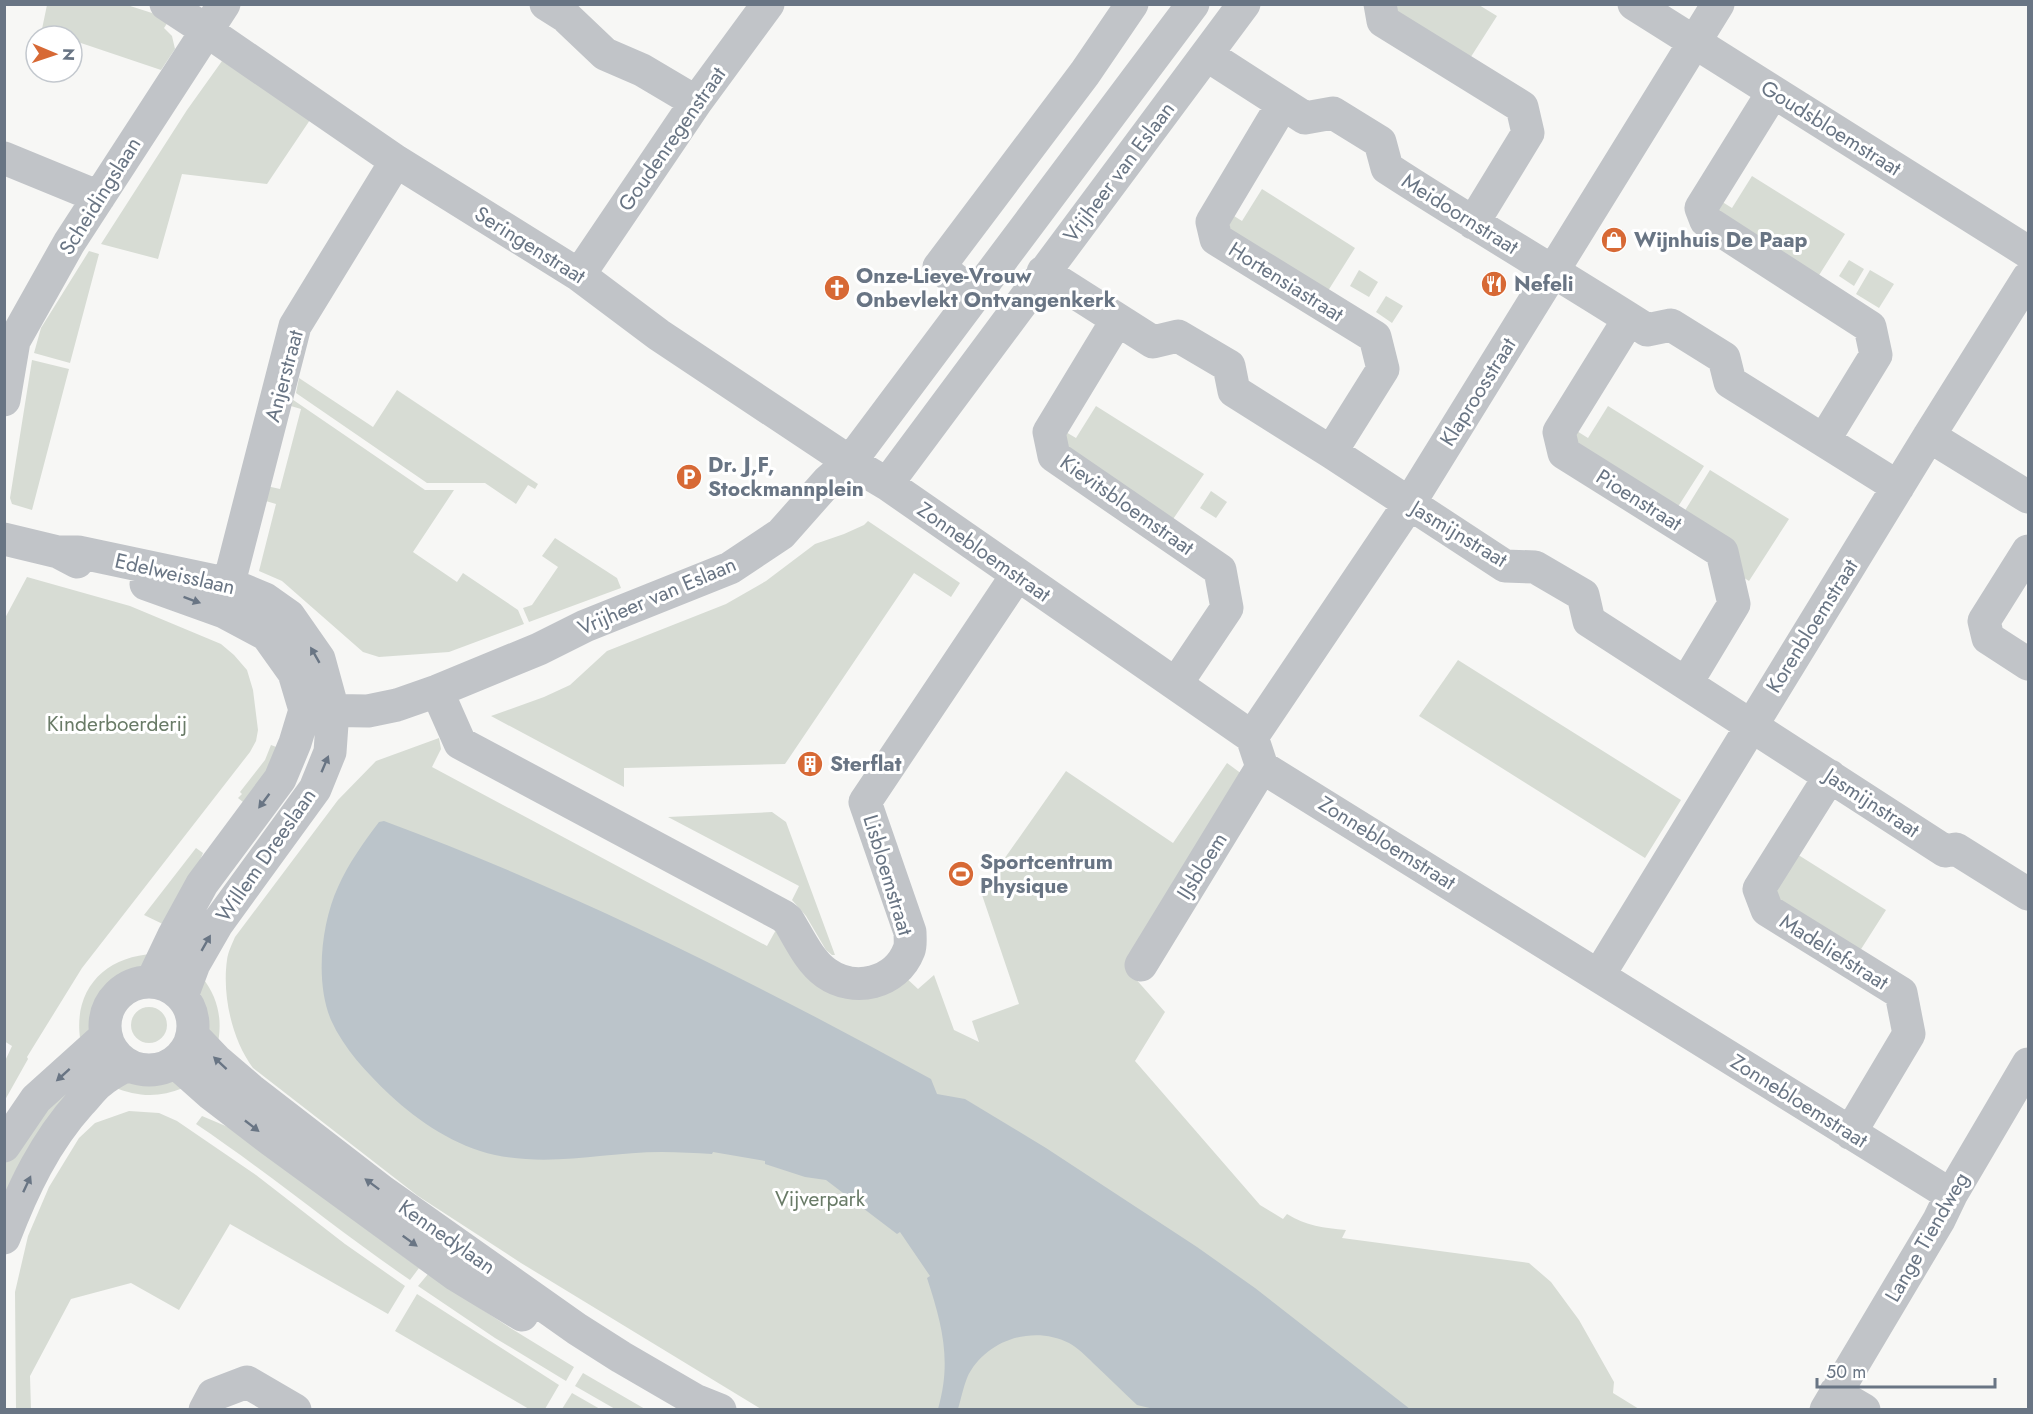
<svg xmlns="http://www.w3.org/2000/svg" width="2033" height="1414" viewBox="0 0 2033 1414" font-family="Jost,sans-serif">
	<rect width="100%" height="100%" fill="#f7f7f5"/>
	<path fill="#d7dcd4" d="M47,5H127L152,13L168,22L164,28L172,36L175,49L161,70L72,40V36H61L42,29Z
		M1389,5H1479L1497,16L1467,63Z
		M222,61L312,117L267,184L182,174L158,259L101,244L187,110Z
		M1752,176L1845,234L1816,280L1713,216L1716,198L1732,208Z
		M1262,189L1355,248L1326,294L1227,233L1226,211L1242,221Z
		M89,251L99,254L70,363L34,353L41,328Z
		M1849,260L1864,269L1854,286L1839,276Z
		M1359,270L1378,282L1369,297L1350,286Z
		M1870,270L1894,284L1879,308L1856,294Z
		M1386,296L1403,306L1392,323L1376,312Z
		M32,360L69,369L32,510L12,504L10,498Z
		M299,378L373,427L397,390L538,484L535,489L528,485L516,504L485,483H427L296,393Z
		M286,395L425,490H454L413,552L457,582L463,573L518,610L524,624L449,652L379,657L363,652L282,581L259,571L276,504L259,499L262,485L280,489L301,409L284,404Z
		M1096,406L1204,474L1169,525L1061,451L1059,428L1076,438Z
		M1608,406L1704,466L1674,513L1572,448V428L1588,438Z
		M1710,470L1789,519L1749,581L1738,574L1681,517Z
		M1211,491L1227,502L1216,518L1200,508Z
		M868,521L960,583L951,597L914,573L785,764L624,768V787L491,716L544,697L570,685L607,651L726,604L766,581L815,544L844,534L864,525Z
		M555,538L617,578L621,588L529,622L523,608L532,605L558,567L542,556Z
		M27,577L130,606L221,644L234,655L247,670L253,690L258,730L256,741L250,752L82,968L27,1057L28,1059L5,1100V1061L12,1046L4,1041V620Z
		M1458,660L1681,800L1645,858L1419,716Z
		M439,738L441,749L432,767L767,946L777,928L802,959L903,975L918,989L934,975L954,1030L979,1042L972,1021L1019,1004L981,892L1066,771L1173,843L1227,763L1246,777L1126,968L1165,1012L1135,1061L1260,1205L1283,1219L1287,1214C1306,1226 1324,1228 1346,1230L1342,1238L1529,1263L1551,1282L1579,1320L1614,1382L1613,1393L1639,1409H761L521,1263L418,1196L253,1068C232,1040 222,995 227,960C228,952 232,944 235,937L338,800L376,761Z
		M271,745L284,750L243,802L238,798L242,794L240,792L265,760Z
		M772,812L786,822L835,955H832L826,950L806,916L792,900L799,886L668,817Z
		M196,848L203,853L171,928L144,915Z
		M1792,851L1886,910L1856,957L1772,904Z
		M154,954L141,970L123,979L111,988L100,1006L93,1029L81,1044C71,992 103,956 154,954Z
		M202,977C219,999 223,1021 217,1048C209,1035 196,1012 197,997C197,991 201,983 202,977Z
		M131 1025a18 18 0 1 1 36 0a18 18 0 1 1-36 0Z
		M129,1078L171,1079L183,1088C159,1098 138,1097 113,1087Z
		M70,1081L80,1093L5,1219V1159Z
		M129,1111L159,1113L177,1121L256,1175L345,1244L405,1286L388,1314L230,1224L179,1310L131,1283L71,1299L30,1376L31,1409H16L15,1292L28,1236L49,1187L79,1138L95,1123Z
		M202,1116L228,1127L419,1268L410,1280C337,1230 269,1173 196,1124Z
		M428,1274L512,1329L574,1367L566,1381L495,1338L418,1286Z
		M417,1294L559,1385L545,1409H529L395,1331Z
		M583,1373L645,1409H615L575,1386Z
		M572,1393L600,1409H562Z"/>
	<path fill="#bbc4ca" d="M384,821C573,891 754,982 931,1079L937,1094L965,1099L1046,1148L1197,1247L1255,1288L1410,1409L1158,1410L1137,1405C1122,1391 1108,1377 1093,1363C1086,1356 1078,1348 1069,1343C1032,1324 984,1341 967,1378C963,1388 961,1399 958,1409H938C952,1361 942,1324 927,1278L930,1276L900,1232L897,1234L826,1180L805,1177L765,1164V1161L713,1152L712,1154C696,1153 679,1152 662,1152C605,1152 553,1167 495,1155C455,1146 419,1122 390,1095C367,1073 344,1049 331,1020C315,982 321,924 338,887C348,864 364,842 379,822Z"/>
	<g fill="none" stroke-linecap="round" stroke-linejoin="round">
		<path stroke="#c1c4c8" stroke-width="33" d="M166,4L207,31L396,161L579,275L659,335L850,462L887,484L1252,737L1262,767L1951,1195
			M546,4L565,16L605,54L642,70L696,102
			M1380,4L1383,21L1522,107L1528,133L1473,223
			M1634,4L2028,252
			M1207,55L1305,118L1333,113L1380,142L1387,168C1473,224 1561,275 1647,330L1671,325L1724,358L1730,382L1898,487
			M1773,92L1701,208L1706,221L1870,327L1876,355L1824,440
			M1282,105L1212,222L1216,239L1375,337L1383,369L1331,452
			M4,158L99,197
			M1043,272L1153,342L1178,336L1229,366L1234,391L1331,452L1505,566L1535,567L1583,595L1589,621L1945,851L1956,849L2028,894
			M579,275L696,102L768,4
			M975,295L939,267L1085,73L1132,4
			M1629,319L1559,432L1564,453L1722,552L1734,604L1687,682
			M1117,320L1049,432L1054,456L1220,570L1227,608L1176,684
			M4,400L14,341L69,243L224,4
			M1929,436L2028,497
			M887,484L1244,4
			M4,539L58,552L77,562
			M2028,551L1984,621L1988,638L2028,664
			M58,552H78L229,584L265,599L289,616L319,659L333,710L330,752L315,789L217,924L194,964L182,996
			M146,584L224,612L267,635L294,673L305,710
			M224,612L231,575L295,326L396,161
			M437,691L460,743L783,916L788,920C799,938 809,961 826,973C854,993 896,984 909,950C911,945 910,938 910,932L865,802L1017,575
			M305,710L368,711L397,705L437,691L539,649L585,626L730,568L781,534L828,481L850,462L1193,4
			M1252,737L1409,504L1718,4
			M1830,776L1759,889L1767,910L1901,993L1909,1034L1850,1133
			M1141,965L1262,767
			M1599,975L1929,436L2028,278
			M152,981L173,937L202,884L280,779L295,743L305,710
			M105 1026a44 44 0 1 1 88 0a44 44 0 1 1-88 0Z
			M193,1036L216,1060L251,1090L383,1192L577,1329L621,1357L695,1400L720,1410
			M175,1062L211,1094L271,1140L456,1275L522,1315
			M4,1146L36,1099L106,1036
			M4,1238C23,1188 45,1142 81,1102C87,1096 93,1087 100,1082C108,1075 118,1070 127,1065
			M1835,1393L1864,1410
			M205,1410L213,1395L247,1382L295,1410
			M1826,1410L1939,1220L1951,1195L2028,1064"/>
	</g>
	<defs><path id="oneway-solid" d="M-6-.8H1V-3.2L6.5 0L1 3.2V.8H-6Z" transform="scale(1.5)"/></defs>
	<g fill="#697584">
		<use href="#oneway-solid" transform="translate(192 600) rotate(20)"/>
		<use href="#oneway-solid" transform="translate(315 655) rotate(-120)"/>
		<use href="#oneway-solid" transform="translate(325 764) rotate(-67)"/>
		<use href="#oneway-solid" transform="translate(264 801) rotate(127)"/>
		<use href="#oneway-solid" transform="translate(206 943) rotate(-60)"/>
		<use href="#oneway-solid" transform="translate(220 1063) rotate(-137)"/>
		<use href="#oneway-solid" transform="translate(63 1075) rotate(138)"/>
		<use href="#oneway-solid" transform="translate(252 1126) rotate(38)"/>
		<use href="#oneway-solid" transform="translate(27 1184) rotate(-65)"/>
		<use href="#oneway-solid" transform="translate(372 1184) rotate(-143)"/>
		<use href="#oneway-solid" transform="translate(410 1241) rotate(36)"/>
	</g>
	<defs>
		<g id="shop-disc" transform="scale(1.35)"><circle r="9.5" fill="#d76935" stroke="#fff"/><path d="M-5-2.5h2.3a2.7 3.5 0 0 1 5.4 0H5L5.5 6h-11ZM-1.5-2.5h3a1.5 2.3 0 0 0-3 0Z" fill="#fff"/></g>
		<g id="restaurant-disc" transform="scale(1.35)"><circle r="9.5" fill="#d76935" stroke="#fff"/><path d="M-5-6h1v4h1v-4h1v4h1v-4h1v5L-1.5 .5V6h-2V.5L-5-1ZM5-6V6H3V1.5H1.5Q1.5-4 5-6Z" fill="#fff"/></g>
		<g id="church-disc" transform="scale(1.35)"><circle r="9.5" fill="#d76935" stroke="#fff"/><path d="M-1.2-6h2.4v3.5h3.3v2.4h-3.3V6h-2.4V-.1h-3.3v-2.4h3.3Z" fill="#fff"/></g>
		<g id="parking-disc" transform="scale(1.35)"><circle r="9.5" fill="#d76935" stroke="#fff"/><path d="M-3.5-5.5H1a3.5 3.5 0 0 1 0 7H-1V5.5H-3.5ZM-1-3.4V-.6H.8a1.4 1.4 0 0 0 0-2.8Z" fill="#fff"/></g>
		<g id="building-disc" transform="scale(1.35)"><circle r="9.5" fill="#d76935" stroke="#fff"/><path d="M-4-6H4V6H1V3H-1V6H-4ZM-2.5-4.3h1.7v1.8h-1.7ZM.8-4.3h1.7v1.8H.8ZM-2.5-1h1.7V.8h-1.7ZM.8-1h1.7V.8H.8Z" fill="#fff"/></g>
		<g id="stadium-disc" transform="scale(1.35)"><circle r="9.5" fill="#d76935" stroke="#fff"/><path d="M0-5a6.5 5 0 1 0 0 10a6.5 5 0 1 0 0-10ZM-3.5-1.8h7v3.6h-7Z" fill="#fff"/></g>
	</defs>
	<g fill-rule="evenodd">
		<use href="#shop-disc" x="1614" y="240"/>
		<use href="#restaurant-disc" x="1494" y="284"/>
		<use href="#church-disc" x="837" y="288"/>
		<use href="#parking-disc" x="689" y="477"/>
		<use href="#building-disc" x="810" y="764"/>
		<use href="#stadium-disc" x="961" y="874"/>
	</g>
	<g text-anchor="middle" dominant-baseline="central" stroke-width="6" stroke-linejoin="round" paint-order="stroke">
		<g font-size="21" fill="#697584" stroke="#fff">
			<text transform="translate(1831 128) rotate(32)">Goudsbloemstraat</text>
			<text transform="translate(672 139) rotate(-55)">Goudenregenstraat</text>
			<text transform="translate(1119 172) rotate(-53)">Vrijheer van Eslaan</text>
			<text transform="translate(100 196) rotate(-58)">Scheidingslaan</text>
			<text transform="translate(1460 214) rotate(32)">Meidoornstraat</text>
			<text transform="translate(530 245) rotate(32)">Seringenstraat</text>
			<text transform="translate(1286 282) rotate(32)">Hortensiastraat</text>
			<text transform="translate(284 376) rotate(-75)">Anjerstraat</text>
			<text transform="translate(1478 392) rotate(-58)">Klaproosstraat</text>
			<text transform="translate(1639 500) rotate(32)">Pioenstraat</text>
			<text transform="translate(1127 505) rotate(35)">Kievitsbloemstraat</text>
			<text transform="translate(1459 534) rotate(31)">Jasmijnstraat</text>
			<text transform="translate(984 552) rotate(35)">Zonnebloemstraat</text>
			<text transform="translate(175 574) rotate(13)">Edelweisslaan</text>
			<text transform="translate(657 596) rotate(-23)">Vrijheer van Eslaan</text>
			<text transform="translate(1812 626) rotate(-58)">Korenbloemstraat</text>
			<text transform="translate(1872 803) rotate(33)">Jasmijnstraat</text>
			<text transform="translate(1387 843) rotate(32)">Zonnebloemstraat</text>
			<text transform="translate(266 855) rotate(-55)">Willem Dreeslaan</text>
			<text transform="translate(1202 866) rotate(-58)">IJsbloem</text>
			<text transform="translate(888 875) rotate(73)">Lisbloemstraat</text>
			<text transform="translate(1834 952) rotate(32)">Madeliefstraat</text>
			<text transform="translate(1799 1101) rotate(32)">Zonnebloemstraat</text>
			<text transform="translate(447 1237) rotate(35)">Kennedylaan</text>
			<text transform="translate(1927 1237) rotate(-60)">Lange Tiendweg</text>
		</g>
		<g font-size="21" font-weight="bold" fill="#697584" stroke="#fff" text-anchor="start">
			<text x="1634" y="240">Wijnhuis De Paap</text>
			<text x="856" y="276">Onze-Lieve-Vrouw<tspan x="856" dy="24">Onbevlekt Ontvangenkerk</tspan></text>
			<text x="1514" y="284">Nefeli</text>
			<text x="708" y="465">Dr. J,F,<tspan x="708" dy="24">Stockmannplein</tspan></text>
			<text x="830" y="764">Sterflat</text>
			<text x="980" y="862">Sportcentrum<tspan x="980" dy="24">Physique</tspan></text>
		</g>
		<g font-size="21" fill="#697b67" stroke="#fff">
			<text x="117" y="724">Kinderboerderij</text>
			<text x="820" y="1199">Vijverpark</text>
		</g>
	</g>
	<rect width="2033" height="1414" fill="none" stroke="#697584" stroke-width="12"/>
	<g transform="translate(54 54) rotate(92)"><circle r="28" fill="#ffffff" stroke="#c3c8ce" stroke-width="1.5"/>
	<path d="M0-4.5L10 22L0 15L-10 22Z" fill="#d76935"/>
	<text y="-9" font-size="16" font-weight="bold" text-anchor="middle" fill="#697584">N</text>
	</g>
	<path d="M1817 1378v9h178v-9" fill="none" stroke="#697584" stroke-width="3"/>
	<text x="1826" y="1378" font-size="18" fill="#697584" stroke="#ffffff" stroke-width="4.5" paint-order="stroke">50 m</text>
</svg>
